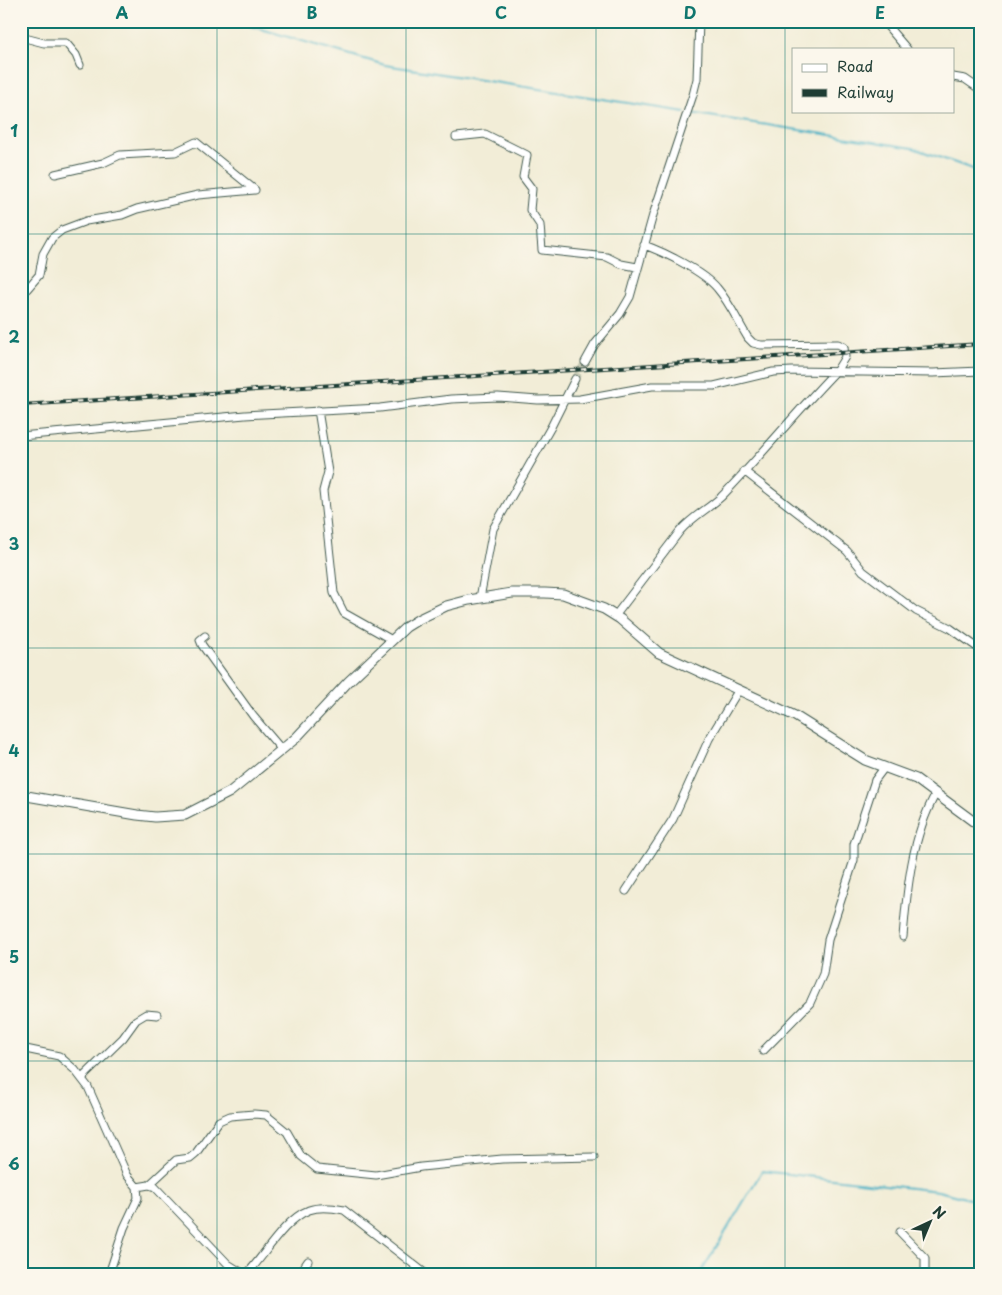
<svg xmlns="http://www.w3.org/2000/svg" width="1002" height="1295" viewBox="0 0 1002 1295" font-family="'Playpen Sans',sans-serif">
	<rect width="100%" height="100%" fill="#fbf7ec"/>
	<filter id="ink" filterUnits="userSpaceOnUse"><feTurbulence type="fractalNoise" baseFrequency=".02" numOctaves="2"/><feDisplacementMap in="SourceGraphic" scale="10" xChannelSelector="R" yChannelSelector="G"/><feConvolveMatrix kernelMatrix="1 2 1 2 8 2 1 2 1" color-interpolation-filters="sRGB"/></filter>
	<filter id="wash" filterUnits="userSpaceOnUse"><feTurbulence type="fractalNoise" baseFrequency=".0096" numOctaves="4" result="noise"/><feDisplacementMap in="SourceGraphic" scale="20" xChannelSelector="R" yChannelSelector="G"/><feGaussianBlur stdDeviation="1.12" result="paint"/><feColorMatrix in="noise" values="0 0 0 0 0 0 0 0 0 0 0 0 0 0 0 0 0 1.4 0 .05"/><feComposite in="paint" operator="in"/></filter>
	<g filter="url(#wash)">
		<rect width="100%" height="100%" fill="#f2edd7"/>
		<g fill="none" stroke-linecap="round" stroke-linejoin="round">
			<path stroke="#48b2c6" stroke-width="2" d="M233,21L385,65L685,112
				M690,113L913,148L981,172
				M700,1274L762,1171L938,1191L981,1202"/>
		</g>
	</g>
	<g filter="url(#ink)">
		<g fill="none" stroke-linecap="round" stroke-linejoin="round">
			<path stroke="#c8cab6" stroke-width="7" stroke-dasharray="7 3.5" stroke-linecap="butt" d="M575,379L585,362"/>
			<g stroke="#3f574c" stroke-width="9">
				<path id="minor" d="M883,21L907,49
					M21,37L44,43H66L76,55L80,65
					M953,77L965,79L981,90
					M456,137L485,134L527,155L523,177L532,189L530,210L540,225L542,250L607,257L621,264L637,267
					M21,296L39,275L43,254L52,238L62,230L86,221L122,215L137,209L198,195L255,190L196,142L175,152L120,155L103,163L55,174
					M585,362L595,344L620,314L630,297L653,215L693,95L697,79L699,21
					M318,410L328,472L323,491L334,593L344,613L392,640
					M21,436L245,415L380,408L451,399L498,397L538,400L580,399L652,386H714L773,372L792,371L933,373L981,371
					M744,471L847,551L863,571L916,611L950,628L981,650
					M480,598L493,529L551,427L575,379
					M615,616L680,531C692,517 708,509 721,497C761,456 797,411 837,370L845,357L844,347L838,344L761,345L753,343L748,338C738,322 730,303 717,288C704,272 664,252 644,245
					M205,636L200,640L202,645L253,716L282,750
					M626,891L673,819L709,739L738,691
					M903,937C907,888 912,836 936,793
					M21,1048L59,1056L75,1070L88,1087L127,1175L137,1187L138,1198L124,1228L109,1274
					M763,1051L810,1003L823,974L828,940L854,860V844L875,780L884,768
					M976,1067L981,1059
					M82,1078L123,1038L136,1020L146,1014L157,1015
					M149,1185L176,1160L190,1158L196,1153L219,1121L230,1116L254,1114L266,1115L287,1132L301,1156L317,1169L376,1175L421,1167L502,1159L594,1157
					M137,1187L149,1185L155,1187L228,1264L244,1274
					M900,1232L925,1258V1274
					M247,1274C264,1256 285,1219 309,1210C320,1206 334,1208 344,1210L426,1274
					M299,1274L308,1261"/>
			</g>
			<g stroke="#3f574c" stroke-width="11">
				<path id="tertiary" d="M21,795L137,815L155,817L185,815L230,792L296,738L348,682L406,627L419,619L446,606L469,600L512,593H545L563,594L604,609L620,619L659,653L795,716L865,760L916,779L981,827"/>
			</g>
			<use href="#minor" stroke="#fff" stroke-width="7"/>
			<use href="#tertiary" stroke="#fff" stroke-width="9"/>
			<g stroke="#1f3d34" stroke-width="4">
				<path id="rail" d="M21,405L981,344"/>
			</g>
			<use href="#rail" stroke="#fbf7ec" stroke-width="2" stroke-dasharray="5.5" stroke-linecap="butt"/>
		</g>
	</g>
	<path fill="none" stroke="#0f766e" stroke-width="1" stroke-opacity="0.55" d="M217,21V1274M406,21V1274M596,21V1274M785,21V1274M21,234H981M21,441H981M21,648H981M21,854H981M21,1061H981"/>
	<rect width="1002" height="1295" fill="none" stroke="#fbf7ec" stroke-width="55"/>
	<rect x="792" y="48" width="162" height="65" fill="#fbf7ec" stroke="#a3ada2"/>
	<rect x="802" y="64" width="25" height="8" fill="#ffffff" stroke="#a3ada2"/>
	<text x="837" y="72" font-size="15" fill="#1f3d34">Road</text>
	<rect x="802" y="89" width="25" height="8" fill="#1f3d34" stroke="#a3ada2"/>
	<text x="837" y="98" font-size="15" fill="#1f3d34">Railway</text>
	<g transform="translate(930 1222) rotate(44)" stroke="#fbf7ec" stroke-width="4" paint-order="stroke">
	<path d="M0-4L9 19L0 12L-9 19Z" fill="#1f3d34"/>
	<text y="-8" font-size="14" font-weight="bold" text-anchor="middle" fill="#1f3d34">N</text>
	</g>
	<rect x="28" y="28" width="946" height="1240" fill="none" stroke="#0f766e" stroke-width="2"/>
	<g font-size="16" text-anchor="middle" font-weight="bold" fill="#0f766e">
		<text x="122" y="19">A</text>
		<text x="312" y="19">B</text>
		<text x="501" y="19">C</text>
		<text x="690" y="19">D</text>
		<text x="880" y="19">E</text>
		<text x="14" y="137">1</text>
		<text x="14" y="343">2</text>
		<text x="14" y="550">3</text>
		<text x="14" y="757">4</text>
		<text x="14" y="963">5</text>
		<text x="14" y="1170">6</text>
	</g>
</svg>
